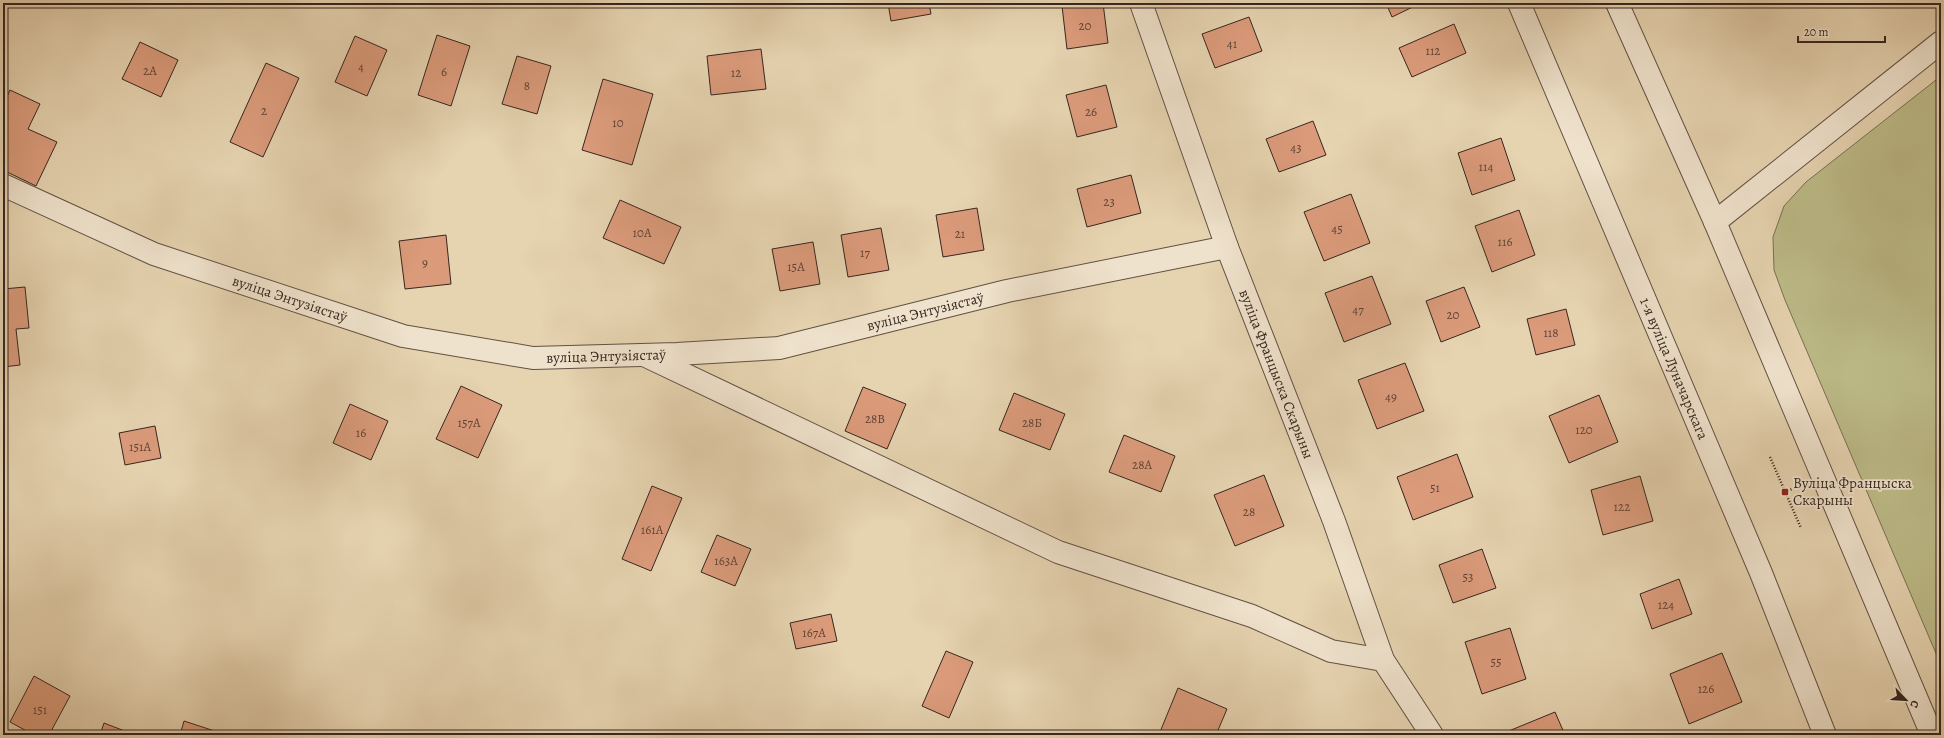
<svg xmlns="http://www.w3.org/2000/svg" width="1944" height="738" viewBox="0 0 1944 738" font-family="Alegreya,serif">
	<rect width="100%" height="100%" fill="#e6d3b0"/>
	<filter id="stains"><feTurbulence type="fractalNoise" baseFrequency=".005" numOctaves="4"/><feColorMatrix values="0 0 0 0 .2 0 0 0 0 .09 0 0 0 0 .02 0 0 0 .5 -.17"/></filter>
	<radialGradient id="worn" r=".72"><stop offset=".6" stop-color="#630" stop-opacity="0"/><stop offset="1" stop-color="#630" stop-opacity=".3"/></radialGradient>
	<path fill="#bcba87" stroke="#797053" d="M1941,76V665L1785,300L1774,270L1773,237L1784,206L1806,182Z"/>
	<path fill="#db9b7b" stroke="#36261f" d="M888,3H929L931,14L891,21Z
		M1087,3H1103L1108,43L1067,49L1062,6Z
		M1386,3H1421L1392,17Z
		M1249,17L1262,51L1215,68L1202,34Z
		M1454,24L1466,53L1412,77L1399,48Z
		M437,35L470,46L451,106L418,95Z
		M355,36L387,50L367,96L335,82Z
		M140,42L178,60L161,97L122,79Z
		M761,49L766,89L711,95L707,56Z
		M517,56L551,66L537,114L502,104Z
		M266,63L299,78L263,157L230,142Z
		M603,79L653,94L632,165L582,150Z
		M1106,85L1117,127L1077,137L1066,95Z
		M10,90L40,104L28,129L57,142L36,186L3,170V105Z
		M1313,121L1326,155L1279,172L1266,139Z
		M1501,138L1515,180L1472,195L1458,153Z
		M1131,175L1141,213L1087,227L1077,189Z
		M1351,194L1370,243L1324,261L1304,212Z
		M620,200L681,227L664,264L603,238Z
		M977,208L984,250L943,257L936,215Z
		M1519,210L1535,255L1492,272L1475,226Z
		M881,228L889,270L848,277L841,235Z
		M446,235L451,284L405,289L399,241Z
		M813,242L820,284L780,291L772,249Z
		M1372,276L1391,324L1344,342L1325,293Z
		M25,287L29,328L16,329L20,365L3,367V289Z
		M1464,287L1480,327L1441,342L1426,301Z
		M1566,309L1575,345L1536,355L1527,319Z
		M1405,363L1424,411L1377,429L1358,380Z
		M461,386L502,405L478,458L436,439Z
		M863,387L906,404L887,449L845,431Z
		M1014,393L1065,414L1050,450L999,430Z
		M1599,395L1618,442L1569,463L1549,416Z
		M350,404L388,421L371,460L333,443Z
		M155,426L161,458L125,465L119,433Z
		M1124,435L1175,456L1161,492L1109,472Z
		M1457,454L1473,497L1413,520L1397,477Z
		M1264,475L1284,526L1235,546L1214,495Z
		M1640,476L1653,521L1603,535L1591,490Z
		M652,486L682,498L651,571L622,559Z
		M717,535L751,549L735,586L701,572Z
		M1482,549L1496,588L1453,603L1439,565Z
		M1679,579L1692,614L1652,629L1640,594Z
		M831,614L837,641L796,649L790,623Z
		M1510,628L1526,679L1482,694L1465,642Z
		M946,651L973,662L949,718L922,706Z
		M1722,653L1742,702L1689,724L1670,674Z
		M34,676L70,696L49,735H34L10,722Z
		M1178,688L1227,709L1216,735H1167L1160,732Z
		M1555,712L1565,735H1499Z
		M184,721L227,735H180Z
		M104,723L135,735H100Z"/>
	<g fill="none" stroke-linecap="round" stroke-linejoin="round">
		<g stroke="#625143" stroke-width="24">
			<g id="minor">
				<path id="s1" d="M1141,3L1227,247L1334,521L1383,660L1432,735"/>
				<path id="s2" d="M1519,3L1761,573L1825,735"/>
				<path id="s3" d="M3,185L154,254L403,336L533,358L677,354L779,348L1007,291L1227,247"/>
				<path d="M1715,222L1941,42"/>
				<path d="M646,356L1058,552L1252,616L1331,651L1383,660"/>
			</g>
		</g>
		<g stroke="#625143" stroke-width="24">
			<path id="tertiary" d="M1617,3L1715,222L1932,735"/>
		</g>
		<path stroke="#36261f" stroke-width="2.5" stroke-dasharray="1 2" stroke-linecap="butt" d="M1770,457L1801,528
			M1785,492L1799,486"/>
		<use href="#minor" stroke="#efe2cc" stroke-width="22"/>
		<use href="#tertiary" stroke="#efe2cc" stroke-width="22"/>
	</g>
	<rect fill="#8f2418" stroke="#efe2cc" stroke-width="1.5" x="1781" y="488" width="8" height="8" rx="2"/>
	<g text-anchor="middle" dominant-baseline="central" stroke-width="3.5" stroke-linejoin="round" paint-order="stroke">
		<g font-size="13" fill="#5f4336">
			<text x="1085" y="25">20</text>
			<text x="1232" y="43">41</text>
			<text x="1433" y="50">112</text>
			<text x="361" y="66">4</text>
			<text x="150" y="70">2А</text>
			<text x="444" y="71">6</text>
			<text x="736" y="72">12</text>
			<text x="527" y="85">8</text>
			<text x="264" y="110">2</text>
			<text x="1091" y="111">26</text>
			<text x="618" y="122">10</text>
			<text x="1296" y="147">43</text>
			<text x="1486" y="166">114</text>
			<text x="1109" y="201">23</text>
			<text x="1337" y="228">45</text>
			<text x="642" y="232">10А</text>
			<text x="960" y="233">21</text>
			<text x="1505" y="241">116</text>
			<text x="865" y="252">17</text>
			<text x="425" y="262">9</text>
			<text x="796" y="266">15А</text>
			<text x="1358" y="309">47</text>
			<text x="1453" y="314">20</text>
			<text x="1551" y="332">118</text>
			<text x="1391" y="396">49</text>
			<text x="875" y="418">28В</text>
			<text x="469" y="422">157А</text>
			<text x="1032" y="422">28Б</text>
			<text x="1584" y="429">120</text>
			<text x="361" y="432">16</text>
			<text x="140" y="446">151А</text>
			<text x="1142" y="464">28А</text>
			<text x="1435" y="487">51</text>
			<text x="1622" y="506">122</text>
			<text x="1249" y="511">28</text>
			<text x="652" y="529">161А</text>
			<text x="726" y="560">163А</text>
			<text x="1468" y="576">53</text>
			<text x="1666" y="604">124</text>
			<text x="814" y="632">167А</text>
			<text x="1496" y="661">55</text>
			<text x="1706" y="688">126</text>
			<text x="40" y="709">151</text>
		</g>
		<g font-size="15" fill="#36261f" stroke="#efe2cc">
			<text stroke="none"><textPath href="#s3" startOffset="309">вуліца Энтузіястаў</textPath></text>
			<text stroke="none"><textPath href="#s3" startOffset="957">вуліца Энтузіястаў</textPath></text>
			<text stroke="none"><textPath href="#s3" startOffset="633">вуліца Энтузіястаў</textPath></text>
			<text stroke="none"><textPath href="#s2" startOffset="397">1-я вуліца Луначарскага</textPath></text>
			<text stroke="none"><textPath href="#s1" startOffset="395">вуліца Францыска Скарыны</textPath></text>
		</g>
		<g font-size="15" fill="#36261f" stroke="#efe2cc" text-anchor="start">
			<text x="1793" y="483">Вуліца Францыска<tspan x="1793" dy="17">Скарыны</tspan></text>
		</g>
	</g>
	<rect width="1944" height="738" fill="none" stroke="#e6d3b0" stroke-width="16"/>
	<rect x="4" y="4" width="1936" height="730" fill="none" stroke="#36261f" stroke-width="2"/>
	<rect x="8" y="8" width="1928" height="722" fill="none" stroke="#36261f"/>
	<g transform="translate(1906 700) rotate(115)" stroke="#efe2cc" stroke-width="3" paint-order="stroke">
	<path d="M0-3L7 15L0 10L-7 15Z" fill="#36261f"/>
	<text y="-6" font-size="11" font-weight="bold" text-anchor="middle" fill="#36261f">С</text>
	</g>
	<path d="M1798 36v6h87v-6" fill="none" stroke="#36261f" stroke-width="2"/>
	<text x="1804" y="36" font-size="12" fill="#36261f" stroke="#efe2cc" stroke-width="3" paint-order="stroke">20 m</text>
	<rect width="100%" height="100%" filter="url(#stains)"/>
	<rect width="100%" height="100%" fill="url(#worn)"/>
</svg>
